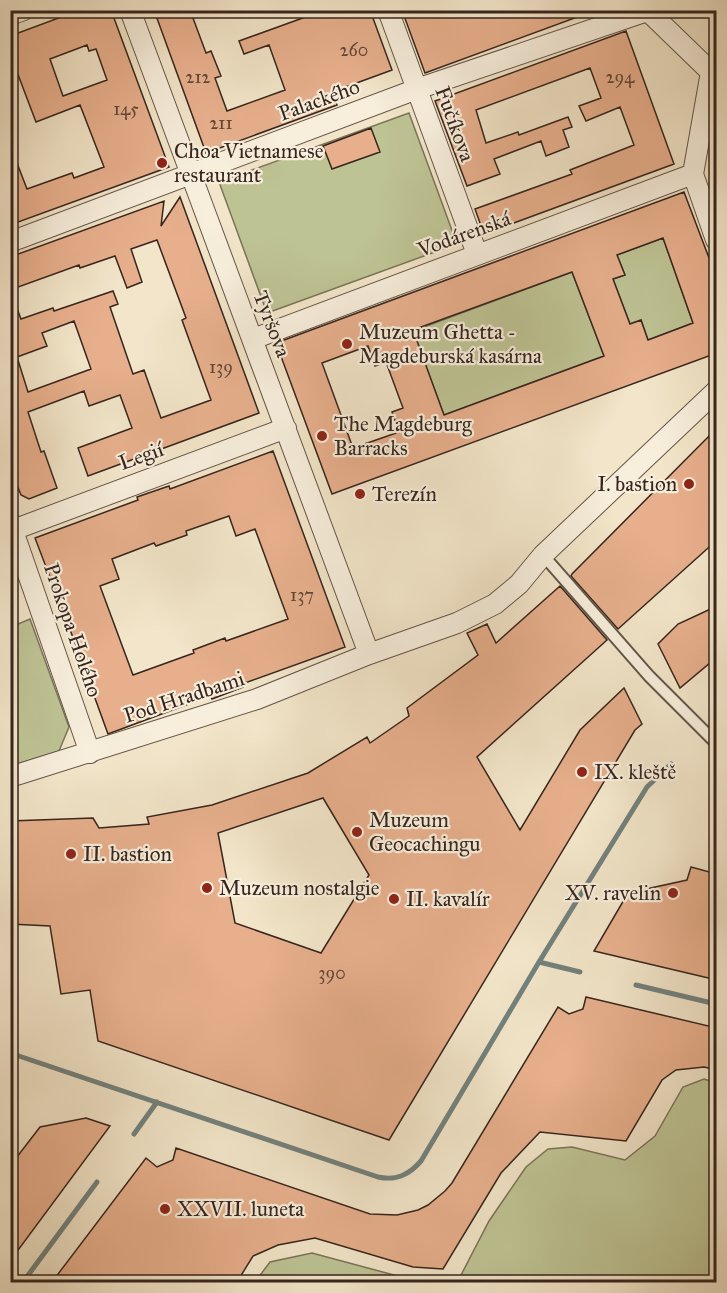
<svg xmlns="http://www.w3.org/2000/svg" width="727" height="1293" viewBox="0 0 727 1293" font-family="'IM FELL Great Primer',serif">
	<rect width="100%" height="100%" fill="#f2e5c9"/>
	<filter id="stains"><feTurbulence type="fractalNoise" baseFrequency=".00333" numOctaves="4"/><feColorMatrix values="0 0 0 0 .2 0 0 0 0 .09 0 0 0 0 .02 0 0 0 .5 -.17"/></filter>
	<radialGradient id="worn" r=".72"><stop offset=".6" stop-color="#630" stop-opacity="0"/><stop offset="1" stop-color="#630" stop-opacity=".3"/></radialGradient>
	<path fill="#bec394" stroke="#7a7459" stroke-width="1.5" d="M409,113L457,244L267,313L219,182Z
		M663,238L693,323L648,340L641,320L630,324L613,279L625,275L617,255Z
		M572,272L604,356L444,415L413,331Z
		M30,619L69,727L59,751L11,766V627Z
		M704,1079L716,1083V1279L710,1282H255L270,1262L312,1253L420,1282L460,1277L489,1221L526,1167L548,1149L572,1147L625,1160L655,1136L683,1087Z"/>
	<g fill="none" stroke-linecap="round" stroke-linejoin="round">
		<path stroke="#73817d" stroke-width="5" d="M539,962L580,972
			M636,985L716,1004
			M10,1053L378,1177C396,1181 409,1175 421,1161L539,962L647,787L671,764
			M134,1134L157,1102
			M23,1282L97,1182"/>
	</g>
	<path fill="#e7af8c" stroke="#36251e" stroke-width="1.5" fill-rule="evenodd" d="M80,10H111L169,167L10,225V150H12L27,189L72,173L74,178L104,167L80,105L36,122L17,72L10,74V36ZM87,45L89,51L96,49L107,80L63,96L50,59Z
		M154,10H190L206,53L211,51L221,76L215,78L227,111L285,90L269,45L244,54L239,41L311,15L309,10H370L392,70L332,92L337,105L206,153Z
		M410,10H591V12L425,73L403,13Z
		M626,31L674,164L484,234L475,209L572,174L570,170L634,145L620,107L586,121L579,106L601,98L590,68L476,110L486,143L518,132L519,135L568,117L572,127L563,130L569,147L546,156L541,141L494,159L500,174L467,186L435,101Z
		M371,128L380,152L332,169L323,146Z
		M684,192L717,279V353L332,494L276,343ZM663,238L693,323L648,340L641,320L630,324L613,279L625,275L617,255ZM572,272L604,356L444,415L413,330ZM368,346L375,366L386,362L403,408L392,412L399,432L353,448L322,363Z
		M180,197L259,413L88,476L78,448L132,428L120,395L89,406L84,391L28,412L41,452L44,451L57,488L29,499L21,495L10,467V295H12L21,319L53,308L54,311L113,291L118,304L110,307L133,374L144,370L161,418L211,400L182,320L186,318L157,240L131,249L142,282L127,288L115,256L80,268L79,265L10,290V257L164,201L161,226ZM74,321L91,369L28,392L17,357L47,346L42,333Z
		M717,428V540L618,629L571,576L572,574Z
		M273,451L345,647L242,684L243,687L212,699L210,696L108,734L92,690H93L35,538L138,500L137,497L169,486L170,489ZM229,516L236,536L255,529L288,619L226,641L225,638L193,650L194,653L133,675L100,586L119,579L112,559L154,543L156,546L187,535L186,531Z
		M560,586L607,640L477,757L520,830L580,730L624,688L642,724L635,730L389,1140L98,1041L90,990L61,994L50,926L10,924V821L93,818L99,828L149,824L147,817L212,805L308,773L367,737L370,743L409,716L407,708L478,655L467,633L487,624L496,643ZM323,798L369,875L321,953L235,923L218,833Z
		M717,606V660L710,663L680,688L658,644L678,624Z
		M691,867L717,874V980L594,951L628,893L687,880Z
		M586,997L717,1028V1070L704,1067L676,1070L662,1080L626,1141L540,1132L501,1173L443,1269L413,1267L315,1238L278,1245L253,1256L237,1282H52L146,1158L157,1167L173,1160L176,1148L370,1214L397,1215L418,1210L428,1205L445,1191L452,1183L558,1007L569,1014L583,1009Z
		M86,1118L110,1126L10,1261V1166L40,1127Z"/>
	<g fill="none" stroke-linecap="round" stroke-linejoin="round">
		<g stroke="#655549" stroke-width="14">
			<path id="lane" d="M543,555L649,676L716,743"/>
		</g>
		<g stroke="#655549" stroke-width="22">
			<path id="street" d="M130,10L369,654
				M388,10L477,254
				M647,10L711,72L693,174L716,240
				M10,15L24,10
				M10,242L417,89L647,11
				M253,339L693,174
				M10,522L90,753
				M13,530L286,428
				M10,777L257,699L369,654L457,623L495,604L519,584L543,555L716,391"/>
		</g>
		<use href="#lane" stroke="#f7eedc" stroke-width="10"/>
		<use href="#street" stroke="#f7eedc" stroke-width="20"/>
	</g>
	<g fill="#8f2418" stroke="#f7eedc" stroke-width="2">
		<circle cx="162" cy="163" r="6"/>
		<circle cx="347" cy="344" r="6"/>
		<circle cx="322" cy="436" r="6"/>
		<circle cx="689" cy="484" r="6"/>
		<circle cx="360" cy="494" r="6"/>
		<circle cx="582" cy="772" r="6"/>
		<circle cx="357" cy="832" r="6"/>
		<circle cx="71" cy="854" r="6"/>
		<circle cx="207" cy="888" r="6"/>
		<circle cx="673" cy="893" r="6"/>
		<circle cx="394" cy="899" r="6"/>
		<circle cx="165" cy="1209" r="6"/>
	</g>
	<g text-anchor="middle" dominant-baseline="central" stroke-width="4.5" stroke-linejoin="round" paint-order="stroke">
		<g font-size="18" fill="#62483a">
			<text x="354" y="50">260</text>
			<text x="198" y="77">212</text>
			<text x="620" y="77">294</text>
			<text x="126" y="109">145</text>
			<text x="221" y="123">211</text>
			<text x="221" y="367">139</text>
			<text x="302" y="595">137</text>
			<text x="332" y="973">390</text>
		</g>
		<g font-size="21" fill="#36251e" stroke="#f7eedc">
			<text transform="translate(319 100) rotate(-20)">Palackého</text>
			<text transform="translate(455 124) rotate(70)">Fučíkova</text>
			<text transform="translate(464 234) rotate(-20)">Vodárenská</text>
			<text transform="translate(272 324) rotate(69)">Tyršova</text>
			<text transform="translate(141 456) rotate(-20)">Legií</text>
			<text transform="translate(73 630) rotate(71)">Prokopa Holého</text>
			<text transform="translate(184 697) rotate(-18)">Pod Hradbami</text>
		</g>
		<g font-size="21" fill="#36251e" stroke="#f7eedc" text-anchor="start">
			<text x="174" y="151">Choa Vietnamese<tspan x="174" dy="24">restaurant</tspan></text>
			<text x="359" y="332">Muzeum Ghetta -<tspan x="359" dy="24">Magdeburská kasárna</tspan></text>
			<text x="334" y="424">The Magdeburg<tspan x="334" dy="24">Barracks</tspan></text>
			<text x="677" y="484" text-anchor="end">I. bastion</text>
			<text x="372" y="494">Terezín</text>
			<text x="594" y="772">IX. kleště</text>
			<text x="369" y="820">Muzeum<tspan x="369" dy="24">Geocachingu</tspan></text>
			<text x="83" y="854">II. bastion</text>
			<text x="219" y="888">Muzeum nostalgie</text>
			<text x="661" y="893" text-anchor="end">XV. ravelin</text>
			<text x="406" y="899">II. kavalír</text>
			<text x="177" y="1209">XXVII. luneta</text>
		</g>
	</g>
	<rect width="727" height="1293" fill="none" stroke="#f2e5c9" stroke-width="36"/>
	<rect x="12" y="12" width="703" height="1269" fill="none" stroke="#36251e" stroke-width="3"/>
	<rect x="18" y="18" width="691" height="1257" fill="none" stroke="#36251e" stroke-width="1.5"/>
	<rect width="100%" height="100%" filter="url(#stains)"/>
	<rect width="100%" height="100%" fill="url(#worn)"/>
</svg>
